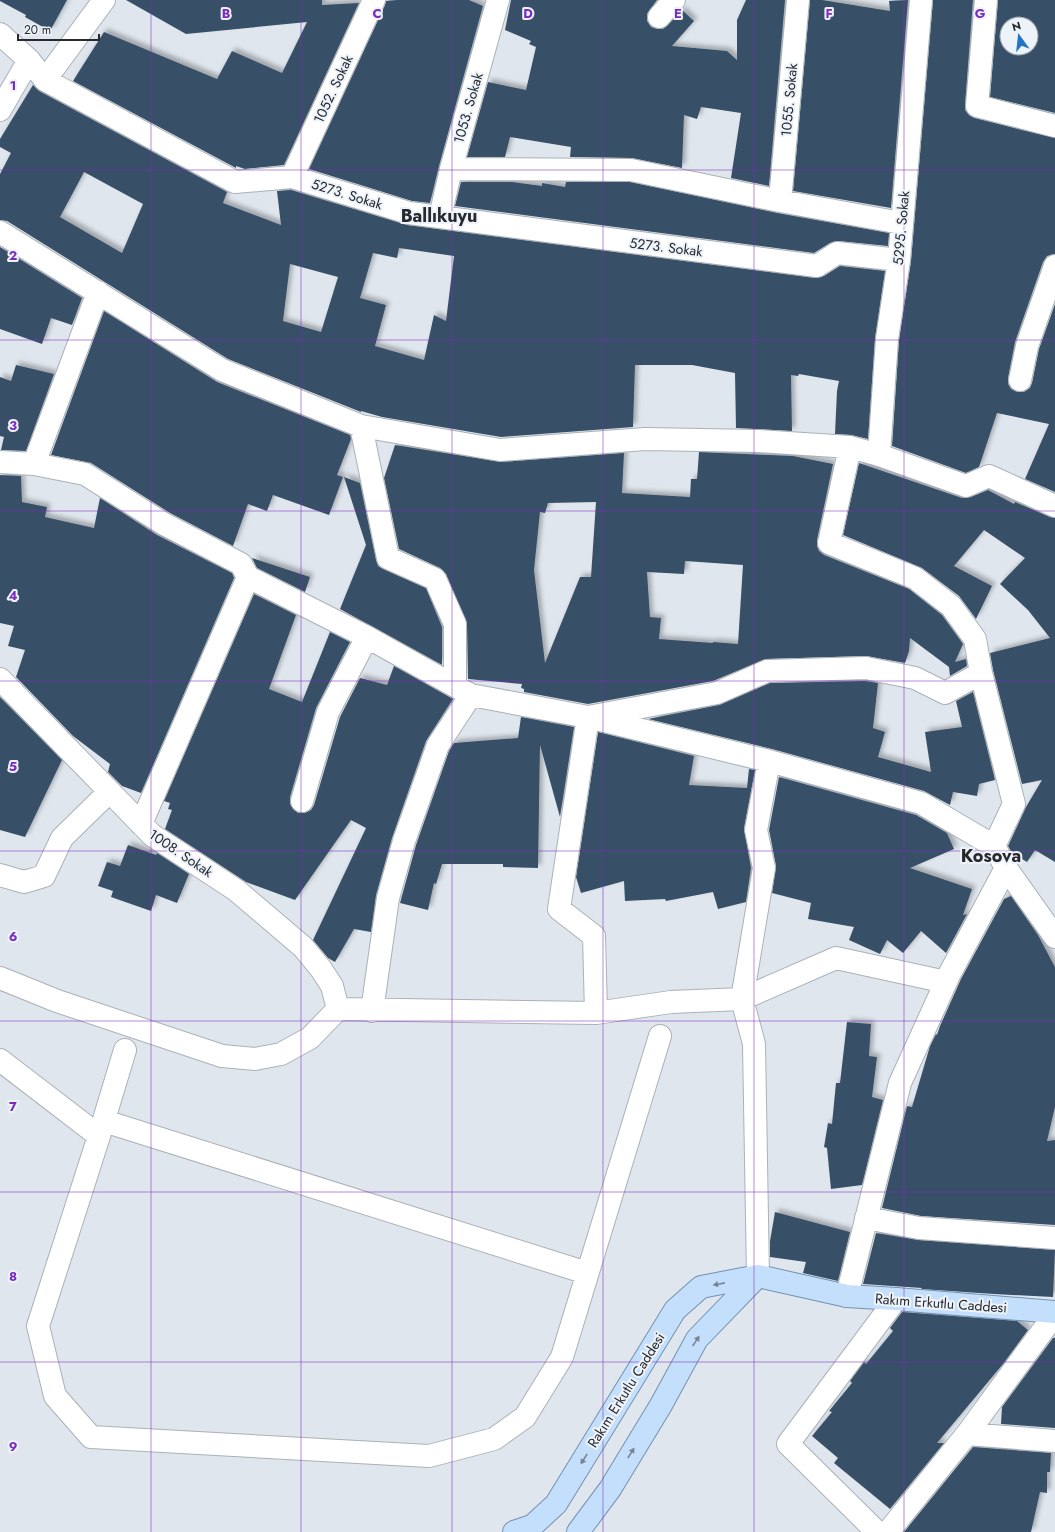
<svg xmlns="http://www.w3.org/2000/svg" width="1055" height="1532" viewBox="0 0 1055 1532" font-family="Jost,sans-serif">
	<defs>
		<filter id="shadow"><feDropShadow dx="3.5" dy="-3.5" stdDeviation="2" flood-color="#0004"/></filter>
	</defs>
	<rect width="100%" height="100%" fill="#dfe6ed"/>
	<path fill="#395068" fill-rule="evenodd" filter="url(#shadow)" d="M0,0H67L50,31L25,17L26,15L0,1Z
		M126,0H322V5L359,3L284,165L245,169L236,166V168L73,81L104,32L217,79L232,51L282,73L307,22L186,34Z
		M397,0H469L483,6L439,166L430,203L412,201L309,169L385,5L386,1Z
		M511,0H657L647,14V21L651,27L657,29H663L668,25L682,10L694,21L672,46L727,51L737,60V20L746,0H785L769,186L731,178L741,113L701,107L697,119L684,115L682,168L631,158L570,157L571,147L510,137L505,157H467L488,82L526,90L536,47L529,44L531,41L505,30Z
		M810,0H822L890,11L889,1L908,0L891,208L793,191Z
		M933,0H973L965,105V110L969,115L974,118L1055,138V254L1047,256L1043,262L1015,342L1008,378V384L1011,389L1017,392H1024L1030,388L1032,383L1039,349L1055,304V492L1025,479L1049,424L997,413L979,467L966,473L892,446L899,340L911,261Z
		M998,0H1055V113L990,97ZM1007,24H1031V48H1007Z
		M33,85L39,91L227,192L223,203L281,225L277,191L291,190L407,225L815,278L824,276L840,266L885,271L875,338L868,439L851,435L835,434L837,391L839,381L799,374L798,376L791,375L792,431L736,428L735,373L692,365H635L633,427L501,437L382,417L361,411V412L228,359L7,221L0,220V174L11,153L0,147V139ZM84,172L143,204L122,253L60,217ZM399,248L454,256L446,321L434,315L424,360L375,346L386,305L360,298L373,253L397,258ZM290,264L338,277L321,332L283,321Z
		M461,182H512L542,186V183L565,187L566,182H630L777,213L889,233L888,246L838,241L830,243L814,253L455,206Z
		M0,247L82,298L72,325L51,318L42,344L0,329Z
		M104,311L217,382L350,435L351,439L337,475L343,477L329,515L273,495L267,511L248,504L233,546L170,513L91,463L51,455Z
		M16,365L54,374L26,451L1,450L4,437L0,436V377L11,381Z
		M395,445L501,462L624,453L622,493L690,497L691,479H697L699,452L793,456L833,464L817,540V546L819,551L824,555L909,589L942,615L963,644L955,662L966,659L967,666L950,676L949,667L910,638L909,651L905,663L866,656L766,659L713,681L588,704L524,692V689L521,688L522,684L468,679L467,624L446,574L440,568L399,549L384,478ZM596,502L591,577H580L545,663L534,570L540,512L545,513L548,503ZM685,561L743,565L738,644L713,642V643L659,639L661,618L650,617L647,572L684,574Z
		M859,463L962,498L971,497L988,490L1014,504L1015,502L1050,517L1055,518V862L1035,850L1027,862L1012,853L1008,846L1026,807L1042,780L1022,784L993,670L990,653L1050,638L1028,610L1000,584L1025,558L984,530L954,566L992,586L976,619L959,596L922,568L843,535Z
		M0,475L21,476L22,502L47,507L45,517L94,528L100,498L157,535L232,573L234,578L141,793L122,786L108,772L110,764L73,736L16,677L25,650L8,646L14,626L0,623Z
		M344,477L360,483L376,560L378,566L383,569L426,588L442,627V665L340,609L366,545Z
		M252,558L310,577L305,592L257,568Z
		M254,594L296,615L269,689L302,702L330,632L350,642L316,708L290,797V804L293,809L298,813H305L311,810L314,805L340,717L360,678L387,685L394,666L453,699L426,741L392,838L376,895L371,932L354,929L335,962L328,958L313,940L366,828L351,820L295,900L246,882L165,829L172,810L168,809L170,803L164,801Z
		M865,681L878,683L873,728L885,732L878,757L931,772L925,732L962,727L956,701L973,692L995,780L979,784L977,796L953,792L950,805L924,791L772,749L648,719L719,705L770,683Z
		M0,697L62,760L25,837L0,830Z
		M521,717L574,727L560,817L540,745L538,868L503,867V864H442L436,884L434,883L428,910L400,903L416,845L449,751L454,743L518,738Z
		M598,732L694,756L689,785L747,788L749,769L755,770L744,828L751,868L746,902L718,909L713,892L666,901L665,899L625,901L624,881L581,893L576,877Z
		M779,777L916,815L947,833L954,849L910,868L972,889L963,915L967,914L946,953L921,931L903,953L887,940L880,954L849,940L854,927L808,919L811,903L772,893L776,866L769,830Z
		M128,845L156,855L157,853L189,874L177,903L156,895L151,911L111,897L113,891L98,886L107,862L120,866Z
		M1011,896L1038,935L1055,967V1107L1047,1141L1055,1140V1225L921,1216L882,1208L907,1106L912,1107L930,1046L936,1034L937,1035L940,1026L961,979L1004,899Z
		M847,1022L871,1024L869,1056L877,1057L872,1097L883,1100L862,1185L831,1189L827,1148L824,1147L828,1123L832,1124L836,1083H840Z
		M775,1212L850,1232L838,1281L803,1273L806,1262L770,1257V1241Z
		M876,1233L918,1240L1055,1250L1053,1297L994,1294L921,1289L922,1288L863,1284Z
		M902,1312L1017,1321L1028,1330L1003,1364L937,1443H944L890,1509L834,1463L838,1458L812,1436L832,1412L829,1411L852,1383L850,1381L864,1362L866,1364L893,1331L890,1328Z
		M1053,1338H1055V1428L1001,1424L1002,1407Z
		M973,1447L1051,1453L1050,1472H1047V1493L1040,1492L1031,1532H904Z"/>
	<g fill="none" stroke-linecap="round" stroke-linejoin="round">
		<g stroke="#abb1b8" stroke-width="24">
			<path id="minor" d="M986,0L977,106L1055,126
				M659,17L674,0
				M0,34L29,60L45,80L235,182L292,177L409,213L817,266L837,253L899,260
				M45,80L104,0
				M0,110L29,60
				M451,169L631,170L780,201L901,223
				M292,177L374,0
				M780,201L798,0
				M440,217L451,169L498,0
				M0,232L222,370L361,426L500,450L645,439L758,441L850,447L879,455L966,486L989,476L1055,506
				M1020,380L1027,346L1055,266
				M361,426L388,558L435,579L455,624V685
				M850,447L829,543L915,578L951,606L975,639L981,673L1014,804L994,846
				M879,455L887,339L899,260L921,0
				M0,462L34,464L85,474L164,524L241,564L248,577L367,637L471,695L588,717L769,761L921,803L994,846L1006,868L1055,937
				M34,464L98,292
				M0,679L152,835L236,890L303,947L321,969L332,986L338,1009
				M302,801L328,712L367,637
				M141,824L248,577
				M0,875L24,882L44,876L62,838L109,792
				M0,978L57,1001L222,1056L255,1059L281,1054L310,1038L338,1009L596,1013L671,1002L742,999L836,958L946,982
				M372,1011L388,898L404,841L438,745L471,695
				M596,1013L594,936L559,909L588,717L717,693L767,671L866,668L915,678L945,693L981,673
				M125,1050L99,1136L38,1326L55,1396L91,1437L429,1456L494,1439L525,1417L562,1357L660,1036
				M0,1060L99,1136
				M104,1121L587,1273
				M866,1218L919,1228L1055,1238
				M758,1276L754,1044L742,999L764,868L756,830L769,761
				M847,1296L900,1083L950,973L1006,868
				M967,1434L1055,1441
				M877,1532L788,1444L896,1299
				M888,1532L967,1434L1055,1314"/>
		</g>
		<g stroke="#7391b1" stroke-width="24">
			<path id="major" d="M514,1532L532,1526L556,1504L675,1310L701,1287L758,1276L847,1296L896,1299L1055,1312
				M578,1532L610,1489L661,1405L697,1339L758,1276"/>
		</g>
		<use href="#minor" stroke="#fff" stroke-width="22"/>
		<use href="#major" stroke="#c4dffb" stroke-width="22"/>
	</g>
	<defs><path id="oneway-solid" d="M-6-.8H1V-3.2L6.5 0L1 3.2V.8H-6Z"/></defs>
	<g fill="#768494">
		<use href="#oneway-solid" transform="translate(719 1284) rotate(169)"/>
		<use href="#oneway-solid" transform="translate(696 1341) rotate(-56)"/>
		<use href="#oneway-solid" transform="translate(631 1453) rotate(-58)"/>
		<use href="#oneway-solid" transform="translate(584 1459) rotate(122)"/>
	</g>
	<path fill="none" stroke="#7b2cbf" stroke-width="1" stroke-opacity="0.55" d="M151,0V1532M301,0V1532M452,0V1532M603,0V1532M754,0V1532M904,0V1532M0,170H1055M0,340H1055M0,511H1055M0,681H1055M0,851H1055M0,1021H1055M0,1192H1055M0,1362H1055"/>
	<g text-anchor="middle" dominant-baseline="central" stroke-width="4" stroke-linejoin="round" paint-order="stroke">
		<g font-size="14" fill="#27292c" stroke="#edf3fa">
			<text transform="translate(333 89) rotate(-65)">1052. Sokak</text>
			<text transform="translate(789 100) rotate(-85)">1055. Sokak</text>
			<text transform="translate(468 108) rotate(-74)">1053. Sokak</text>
			<text transform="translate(347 194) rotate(17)">5273. Sokak</text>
			<text transform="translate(901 228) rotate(-85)">5295. Sokak</text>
			<text transform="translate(666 247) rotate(7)">5273. Sokak</text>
			<text transform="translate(181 853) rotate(34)">1008. Sokak</text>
			<text transform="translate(941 1303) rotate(4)">Rakım Erkutlu Caddesi</text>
			<text transform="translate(626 1390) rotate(-58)">Rakım Erkutlu Caddesi</text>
		</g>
		<g font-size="18" font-weight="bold" fill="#27292c" stroke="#edf3fa">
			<text x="439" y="216">Ballıkuyu</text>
			<text x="991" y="856">Kosova</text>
		</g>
	</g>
	<g font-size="13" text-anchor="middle" font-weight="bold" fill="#7b2cbf" stroke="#edf3fa" stroke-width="4" stroke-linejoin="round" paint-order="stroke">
		<text x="226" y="18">B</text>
		<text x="377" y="18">C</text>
		<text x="528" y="18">D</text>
		<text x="678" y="18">E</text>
		<text x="829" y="18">F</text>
		<text x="980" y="18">G</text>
		<text x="13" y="90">1</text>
		<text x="13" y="260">2</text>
		<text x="13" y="430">3</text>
		<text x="13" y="600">4</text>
		<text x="13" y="771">5</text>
		<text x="13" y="941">6</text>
		<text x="13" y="1111">7</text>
		<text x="13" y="1281">8</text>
		<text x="13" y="1451">9</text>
	</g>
	<g transform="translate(1019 36) rotate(345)"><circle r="19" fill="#edf3fa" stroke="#9ea2a8"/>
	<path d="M0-3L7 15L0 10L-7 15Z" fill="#2175c3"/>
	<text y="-6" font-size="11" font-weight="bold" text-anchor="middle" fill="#27292c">N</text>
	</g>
	<path d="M18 34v6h81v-6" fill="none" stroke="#27292c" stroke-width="2"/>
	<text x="24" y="34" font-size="12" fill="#27292c" stroke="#edf3fa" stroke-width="3" paint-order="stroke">20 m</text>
</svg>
